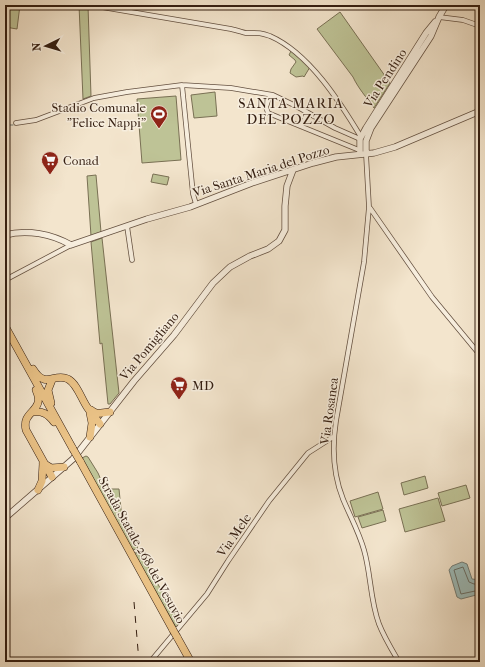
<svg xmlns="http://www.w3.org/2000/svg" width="485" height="667" viewBox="0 0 485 667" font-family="'IM FELL French Canon',serif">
	<rect width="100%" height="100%" fill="#f3e5cd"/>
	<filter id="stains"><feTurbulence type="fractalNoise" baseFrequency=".005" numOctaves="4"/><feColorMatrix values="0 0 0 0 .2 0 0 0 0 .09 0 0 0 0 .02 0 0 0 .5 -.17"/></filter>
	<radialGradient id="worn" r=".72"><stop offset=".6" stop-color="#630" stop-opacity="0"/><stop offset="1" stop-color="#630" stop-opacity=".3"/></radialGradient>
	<path fill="#bec396" stroke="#797054" d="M5,5H20L17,29L5,27Z
		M79,5L88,6L91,96L83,99Z
		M340,12L390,83L374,108C367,98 358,88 353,77L317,29Z
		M291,51L310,67L304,77L303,76L296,77L290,73L291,69L296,62L295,60L289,55Z
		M215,92L217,116L194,118L191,95Z
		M176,96L181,160L142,163L137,99Z
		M153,174L169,177L167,185L151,182Z
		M96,175L101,232L91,236L87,176Z
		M102,238L119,393L110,404H108L102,343L100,344L91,242Z
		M86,456L88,457L98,473L105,489H119L122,519L137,546L138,550L132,549L82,458Z
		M425,476L428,488L404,495L401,483Z
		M466,485L470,498L442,506L438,493Z
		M378,492L383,509L355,517L350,501Z
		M438,498L445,521L405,532L399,509Z
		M383,510L386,521L362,528L358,517Z
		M145,552L148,560L146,563L177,618L182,619V621L177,629L134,553Z"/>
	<path fill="#9dbebd" stroke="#737e78" d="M462,562L467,564L472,579L480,580V594L461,599L457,597L449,570L452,566Z"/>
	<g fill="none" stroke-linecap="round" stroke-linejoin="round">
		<path stroke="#686e67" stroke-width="1" d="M480,584H474L469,582L463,567L454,570L461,594L480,590"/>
		<path stroke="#737e78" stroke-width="1" d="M5,125H13"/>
		<g stroke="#645040" stroke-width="5.5">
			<path id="minor" d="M90,5L231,29C236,30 242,32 246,33C257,33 259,32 270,36C309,53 340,102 361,137
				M439,17L463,20L480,26
				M182,85L193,194L196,204
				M270,95L266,107L268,113L359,150
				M16,123L36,120L94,98L127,92L182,85L231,88L273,95L296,106L335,128L360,139
				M301,126L308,113
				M366,154L369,207L364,262L336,421C332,447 333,474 343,499C350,516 359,532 364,550C371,574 370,600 379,624C384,637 392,650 399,662
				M370,208L432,297L480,355
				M127,226L132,260
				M5,280L71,245
				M150,662L207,594L228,561L269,501L308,453L333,437"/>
		</g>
		<g stroke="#645040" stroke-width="7">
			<path id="tertiary" d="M360,154V139L366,128L426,33L435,22
				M366,154V141L371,128L431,36L439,17L446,5
				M5,235C27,229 52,234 71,245L147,219L190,207L252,183L313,163L336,157L374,153L395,147L480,111
				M5,518L73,459L134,381L174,335L213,283L230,267L250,256L268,249L279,241L285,230V206L287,186L293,170"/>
		</g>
		<g stroke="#341e11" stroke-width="8">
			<path id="trunk" d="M5,326L73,449
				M33,369C46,390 54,372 68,379C77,384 81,398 87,407C91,413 96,418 100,424
				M36,390C46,412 21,410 26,430L52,477
				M51,403L48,390L52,380
				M91,410C98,416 102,412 110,412
				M33,412C43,411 48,414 54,422
				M90,413L92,423L90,437
				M80,461L173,630
				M43,463L51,468L64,467
				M38,490L42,481L43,463
				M177,637L191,662"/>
		</g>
		<use href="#minor" stroke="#f7eede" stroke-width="4"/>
		<use href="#tertiary" stroke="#f7eede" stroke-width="5.5"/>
		<use href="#trunk" stroke="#eac286" stroke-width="7"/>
		<path stroke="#341e11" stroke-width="1" stroke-dasharray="7 7" stroke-linecap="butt" d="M134,602L139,662"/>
		<g stroke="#341e11" stroke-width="8" stroke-linecap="butt">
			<path id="trunk-bridge" d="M73,449L80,461
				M173,630L177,637"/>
		</g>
		<use href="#trunk-bridge" stroke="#eac286" stroke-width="7"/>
	</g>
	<defs>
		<g id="stadium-pin" transform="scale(0.9)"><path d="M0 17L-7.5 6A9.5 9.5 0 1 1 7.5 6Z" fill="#8f2418" stroke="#f7eede"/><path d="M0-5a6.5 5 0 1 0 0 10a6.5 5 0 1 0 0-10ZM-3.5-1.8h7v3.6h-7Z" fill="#fff"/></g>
		<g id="supermarket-pin" transform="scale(0.9)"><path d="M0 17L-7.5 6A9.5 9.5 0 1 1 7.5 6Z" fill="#8f2418" stroke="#f7eede"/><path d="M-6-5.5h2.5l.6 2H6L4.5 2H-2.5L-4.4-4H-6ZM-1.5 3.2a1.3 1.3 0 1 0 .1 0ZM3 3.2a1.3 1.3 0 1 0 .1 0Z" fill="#fff"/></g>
	</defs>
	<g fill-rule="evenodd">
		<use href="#stadium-pin" x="159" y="114"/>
		<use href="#supermarket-pin" x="50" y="160"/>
		<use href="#supermarket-pin" x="179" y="385"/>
	</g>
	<g text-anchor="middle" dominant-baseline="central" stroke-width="3" stroke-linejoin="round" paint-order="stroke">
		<g font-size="13" fill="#341e11" stroke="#f7eede">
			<text transform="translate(385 78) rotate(-57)">Via Pendino</text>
			<text transform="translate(261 171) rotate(-18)">Via Santa Maria del Pozzo</text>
			<text transform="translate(149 346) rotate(-50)">Via Pomigliano</text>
			<text transform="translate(329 411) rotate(-82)">Via Rosanea</text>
			<text transform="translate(234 535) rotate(-55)">Via Mele</text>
			<text transform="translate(142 550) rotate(61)">Strada Statale 268 del Vesuvio</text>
		</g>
		<g font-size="13" fill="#341e11" stroke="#f7eede" text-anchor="start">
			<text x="146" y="107" text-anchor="end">Stadio Comunale<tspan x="146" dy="15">"Felice Nappi"</tspan></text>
			<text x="63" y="160">Conad</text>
			<text x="192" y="385">MD</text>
		</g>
		<g font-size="14" letter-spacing="1" fill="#341e11" stroke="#f7eede">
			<text x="291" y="103">SANTA MARIA<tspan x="291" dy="16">DEL POZZO</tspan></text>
		</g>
	</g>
	<rect width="485" height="667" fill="none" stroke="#f3e5cd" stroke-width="20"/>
	<rect x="6" y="6" width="473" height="655" fill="none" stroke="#341e11" stroke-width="2"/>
	<rect x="10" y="10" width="465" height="647" fill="none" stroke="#341e11"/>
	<g transform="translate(46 46) rotate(265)" stroke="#f7eede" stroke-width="3" paint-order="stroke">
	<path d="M0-3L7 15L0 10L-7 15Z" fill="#341e11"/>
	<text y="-6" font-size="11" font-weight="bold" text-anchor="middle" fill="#341e11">N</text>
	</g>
	<rect width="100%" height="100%" filter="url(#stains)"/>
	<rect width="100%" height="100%" fill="url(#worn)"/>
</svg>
